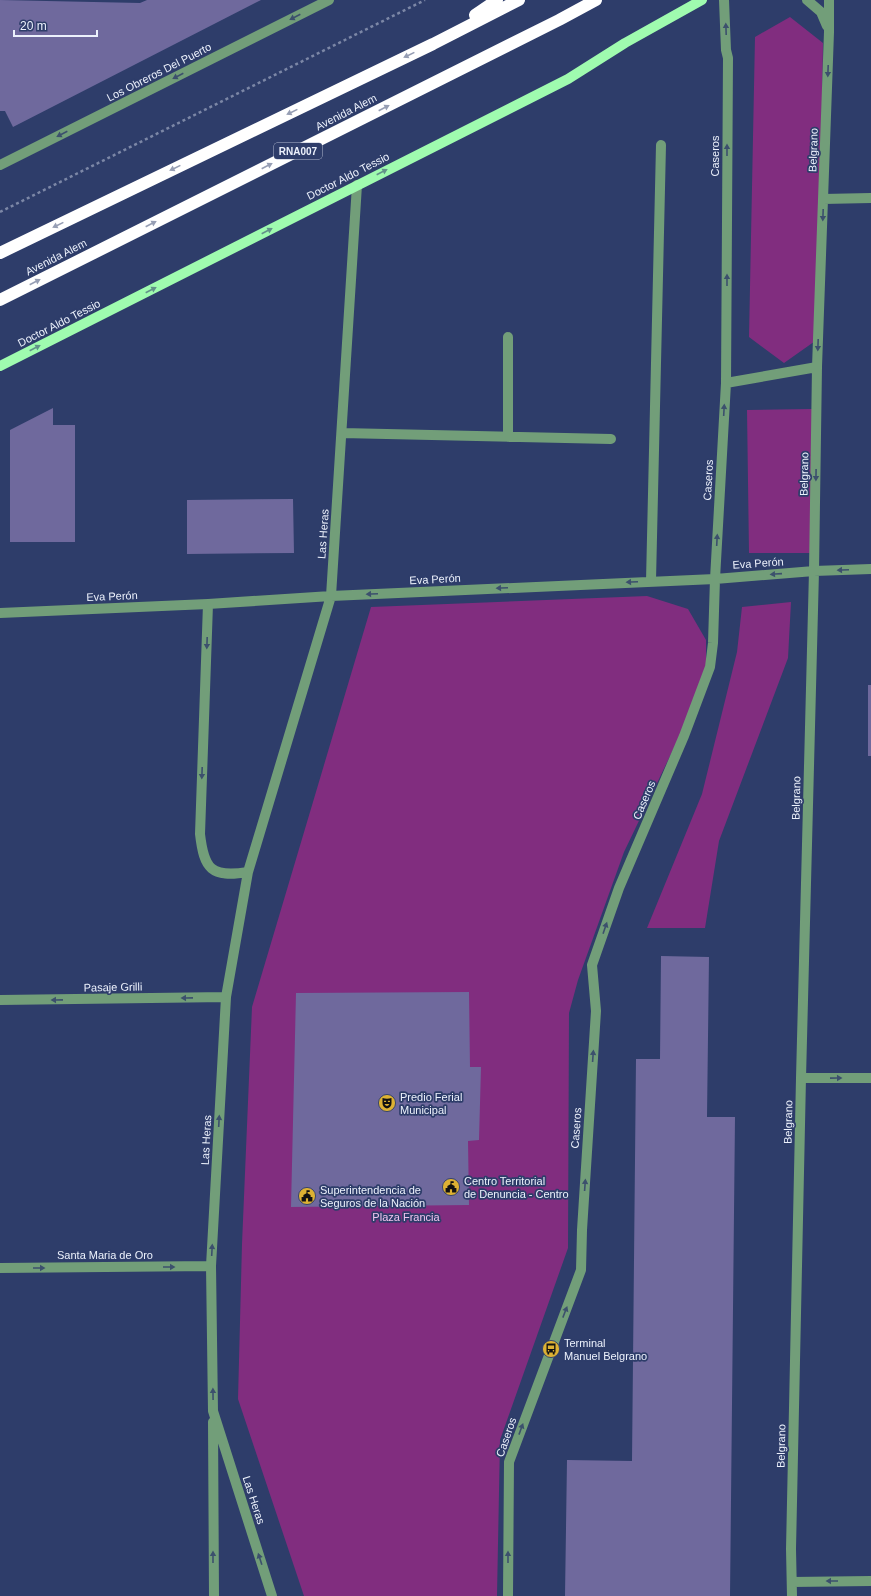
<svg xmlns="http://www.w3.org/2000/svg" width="871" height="1596" viewBox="0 0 871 1596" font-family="Arial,sans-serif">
	<rect width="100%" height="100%" fill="#2e3d6a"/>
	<path fill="#812d7f" d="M790,17L823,43L818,339L784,363L749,337L755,37Z
		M812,409L813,553H749L747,410Z
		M647,596L688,609L706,640V681L624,852L578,980L569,1013L568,1248L500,1440L497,1596H304L238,1399L242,1244L252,1007L371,607Z
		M791,602L788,658L719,841L705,928H647L702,794L737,652L742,607Z"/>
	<path fill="#6f699d" d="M0,0L140,3L147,0H261L13,127L5,111H0Z
		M53,408V425H75V542H10V430Z
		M293,499L294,553L187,554V500Z
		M868,685H871V756H868Z
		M661,956L709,957L707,1117H735L730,1596H565L567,1460L632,1461L636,1059H660Z
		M469,992L470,1067H481L479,1140L468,1141L469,1205L291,1207L296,993Z"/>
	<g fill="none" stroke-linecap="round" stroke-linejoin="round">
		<path stroke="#7c87a6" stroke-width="2.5" stroke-dasharray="3 3" stroke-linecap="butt" d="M0,212L425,0"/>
		<path stroke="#729e79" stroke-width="10" d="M807,0L821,12L827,26
			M0,165L329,0
			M823,199L871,198
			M508,337V437
			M726,383L817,367
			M342,433L611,439
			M651,581L661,145
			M208,604L200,834C204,869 211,878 248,872
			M0,613L208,604L331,596L715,579L814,571L871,569
			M0,1000L226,997
			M801,1078H871
			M0,1268L211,1266
			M213,1422L214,1596
			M792,1582L871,1581
			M272,1596L213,1411L211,1266L226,997L248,872L331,596L357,185
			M508,1596L509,1462L581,1270L582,1230L596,1011L592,965L619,888L684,736L710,667L713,643L715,579L726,383L728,58L726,50L724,0
			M792,1596L791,1549L801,1078L814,571L817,367L829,32V0"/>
		<path stroke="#9ffbaf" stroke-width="10" d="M0,366L568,79L625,43L702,0"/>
		<path stroke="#fff" stroke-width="12" d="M475,15L497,0
			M0,253L433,44L519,0
			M0,300L559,20L596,0"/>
	</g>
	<defs><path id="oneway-solid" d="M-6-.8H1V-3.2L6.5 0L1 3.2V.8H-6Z"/></defs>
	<g fill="#3c506d">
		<use href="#oneway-solid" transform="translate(295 17) rotate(153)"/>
		<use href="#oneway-solid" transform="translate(726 29) rotate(-92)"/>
		<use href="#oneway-solid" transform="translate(828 71) rotate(92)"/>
		<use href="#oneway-solid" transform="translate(178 76) rotate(153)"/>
		<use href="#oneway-solid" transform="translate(62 134) rotate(153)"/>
		<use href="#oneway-solid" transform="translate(727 150) rotate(-90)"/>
		<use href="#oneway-solid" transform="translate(823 215) rotate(92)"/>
		<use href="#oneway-solid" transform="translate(727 280) rotate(-90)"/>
		<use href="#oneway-solid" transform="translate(818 345) rotate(92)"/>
		<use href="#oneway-solid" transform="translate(724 410) rotate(-87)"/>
		<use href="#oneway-solid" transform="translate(816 475) rotate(91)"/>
		<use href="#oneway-solid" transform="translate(717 540) rotate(-87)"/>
		<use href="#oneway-solid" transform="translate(843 570) rotate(178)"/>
		<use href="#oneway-solid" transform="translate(776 574) rotate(176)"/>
		<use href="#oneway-solid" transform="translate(632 582) rotate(177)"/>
		<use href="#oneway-solid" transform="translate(502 588) rotate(177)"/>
		<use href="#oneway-solid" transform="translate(372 594) rotate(177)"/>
		<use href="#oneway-solid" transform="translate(207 643) rotate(92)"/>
		<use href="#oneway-solid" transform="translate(202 773) rotate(92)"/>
		<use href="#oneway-solid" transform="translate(605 928) rotate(-71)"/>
		<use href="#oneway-solid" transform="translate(187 998) rotate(179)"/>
		<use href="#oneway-solid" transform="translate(57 1000) rotate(179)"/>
		<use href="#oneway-solid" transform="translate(593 1056) rotate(-86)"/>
		<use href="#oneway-solid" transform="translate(836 1078) rotate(-1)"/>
		<use href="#oneway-solid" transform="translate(219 1121) rotate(-87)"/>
		<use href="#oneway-solid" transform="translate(585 1185) rotate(-86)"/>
		<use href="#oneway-solid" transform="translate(212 1250) rotate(-87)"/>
		<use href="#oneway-solid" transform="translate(169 1267)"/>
		<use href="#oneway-solid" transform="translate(39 1268)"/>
		<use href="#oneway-solid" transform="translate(565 1312) rotate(-69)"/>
		<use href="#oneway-solid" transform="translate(213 1394) rotate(-91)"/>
		<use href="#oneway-solid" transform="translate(521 1429) rotate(-70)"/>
		<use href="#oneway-solid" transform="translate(213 1557) rotate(-90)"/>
		<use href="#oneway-solid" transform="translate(508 1557) rotate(-90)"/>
		<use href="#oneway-solid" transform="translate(260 1559) rotate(-108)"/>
		<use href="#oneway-solid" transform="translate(832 1581) rotate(180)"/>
	</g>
	<g fill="#969eb4">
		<use href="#oneway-solid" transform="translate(409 55) rotate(154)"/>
		<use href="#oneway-solid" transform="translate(384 108) rotate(-27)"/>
		<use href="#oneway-solid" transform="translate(292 112) rotate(154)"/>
		<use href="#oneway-solid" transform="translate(267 166) rotate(-27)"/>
		<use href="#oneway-solid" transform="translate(175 168) rotate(154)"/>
		<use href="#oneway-solid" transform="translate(151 224) rotate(-27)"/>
		<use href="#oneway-solid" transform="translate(58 225) rotate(154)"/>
		<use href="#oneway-solid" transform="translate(35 282) rotate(-27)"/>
	</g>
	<g fill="#619289">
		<use href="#oneway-solid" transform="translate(382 172) rotate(-27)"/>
		<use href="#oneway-solid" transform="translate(267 231) rotate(-27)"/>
		<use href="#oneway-solid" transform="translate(151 290) rotate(-27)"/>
		<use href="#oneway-solid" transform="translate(35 348) rotate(-27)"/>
	</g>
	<defs>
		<g id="theatre-disc" transform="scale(0.9)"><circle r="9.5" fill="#ddb133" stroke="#2e3d6a"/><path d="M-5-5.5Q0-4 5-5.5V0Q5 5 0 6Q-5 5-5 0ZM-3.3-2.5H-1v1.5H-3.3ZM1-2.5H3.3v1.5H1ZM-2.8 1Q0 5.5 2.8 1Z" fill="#111"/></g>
		<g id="civic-disc" transform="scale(0.9)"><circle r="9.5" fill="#ddb133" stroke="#2e3d6a"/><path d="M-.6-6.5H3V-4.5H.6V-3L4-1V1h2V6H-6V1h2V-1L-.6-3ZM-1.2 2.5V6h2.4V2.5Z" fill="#111"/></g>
		<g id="bus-disc" transform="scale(0.9)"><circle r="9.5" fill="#ddb133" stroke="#2e3d6a"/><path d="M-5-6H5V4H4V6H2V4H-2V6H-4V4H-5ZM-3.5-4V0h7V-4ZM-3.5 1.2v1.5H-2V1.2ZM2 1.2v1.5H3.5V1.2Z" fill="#111"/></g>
	</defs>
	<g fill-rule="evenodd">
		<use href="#theatre-disc" x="387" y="1103"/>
		<use href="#civic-disc" x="451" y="1187"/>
		<use href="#civic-disc" x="307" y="1196"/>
		<use href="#bus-disc" x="551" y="1349"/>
	</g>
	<g text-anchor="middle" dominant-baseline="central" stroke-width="3.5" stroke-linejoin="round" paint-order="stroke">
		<rect fill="#2e3d6a" stroke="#b3bbd0" stroke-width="1" x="274" y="143" width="48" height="16" rx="3"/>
		<g font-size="10" font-weight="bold" fill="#ecf1fc">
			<text x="298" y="151">RNA007</text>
		</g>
		<g font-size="11" fill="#ecf1fc" stroke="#2e3d6a">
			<text transform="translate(159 72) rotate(-27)">Los Obreros Del Puerto</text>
			<text transform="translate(346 112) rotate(-27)">Avenida Alem</text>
			<text transform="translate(813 150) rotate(-88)">Belgrano</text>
			<text transform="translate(715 156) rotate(-90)">Caseros</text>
			<text transform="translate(348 176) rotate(-27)">Doctor Aldo Tessio</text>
			<text transform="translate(56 257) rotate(-27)">Avenida Alem</text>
			<text transform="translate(59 323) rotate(-27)">Doctor Aldo Tessio</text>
			<text transform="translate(804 474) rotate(-89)">Belgrano</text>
			<text transform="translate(708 480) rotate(-87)">Caseros</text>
			<text transform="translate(323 534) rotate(-86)">Las Heras</text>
			<text transform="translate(758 563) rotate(-4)">Eva Perón</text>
			<text transform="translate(435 579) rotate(-3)">Eva Perón</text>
			<text transform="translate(112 596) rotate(-2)">Eva Perón</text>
			<text transform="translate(796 798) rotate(-89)">Belgrano</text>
			<text transform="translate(644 800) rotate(-67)">Caseros</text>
			<text transform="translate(113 987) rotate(-1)">Pasaje Grilli</text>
			<text transform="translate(788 1122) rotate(-89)">Belgrano</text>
			<text transform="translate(576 1128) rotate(-86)">Caseros</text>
			<text transform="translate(206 1140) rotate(-87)">Las Heras</text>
			<text x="105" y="1255">Santa Maria de Oro</text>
			<text transform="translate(506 1437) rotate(-71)">Caseros</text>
			<text transform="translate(781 1446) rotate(-89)">Belgrano</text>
			<text transform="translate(254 1500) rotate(72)">Las Heras</text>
		</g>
		<g font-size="11" fill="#ecf1fc" stroke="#2e3d6a" text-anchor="start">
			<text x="400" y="1097">Predio Ferial<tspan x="400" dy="13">Municipal</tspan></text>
			<text x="464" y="1181">Centro Territorial<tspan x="464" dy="13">de Denuncia - Centro</tspan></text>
			<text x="320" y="1190">Superintendencia de<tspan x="320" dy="13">Seguros de la Nación</tspan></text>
			<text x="564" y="1343">Terminal<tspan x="564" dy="13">Manuel Belgrano</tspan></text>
		</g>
		<g font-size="11" fill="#f2c4ef" stroke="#2e3d6a">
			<text x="406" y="1217">Plaza Francia</text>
		</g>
	</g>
	<path d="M14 30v6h83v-6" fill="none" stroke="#ecf1fc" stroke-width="2"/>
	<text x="20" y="30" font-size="12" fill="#ecf1fc" stroke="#2e3d6a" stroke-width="3" paint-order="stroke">20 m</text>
</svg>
